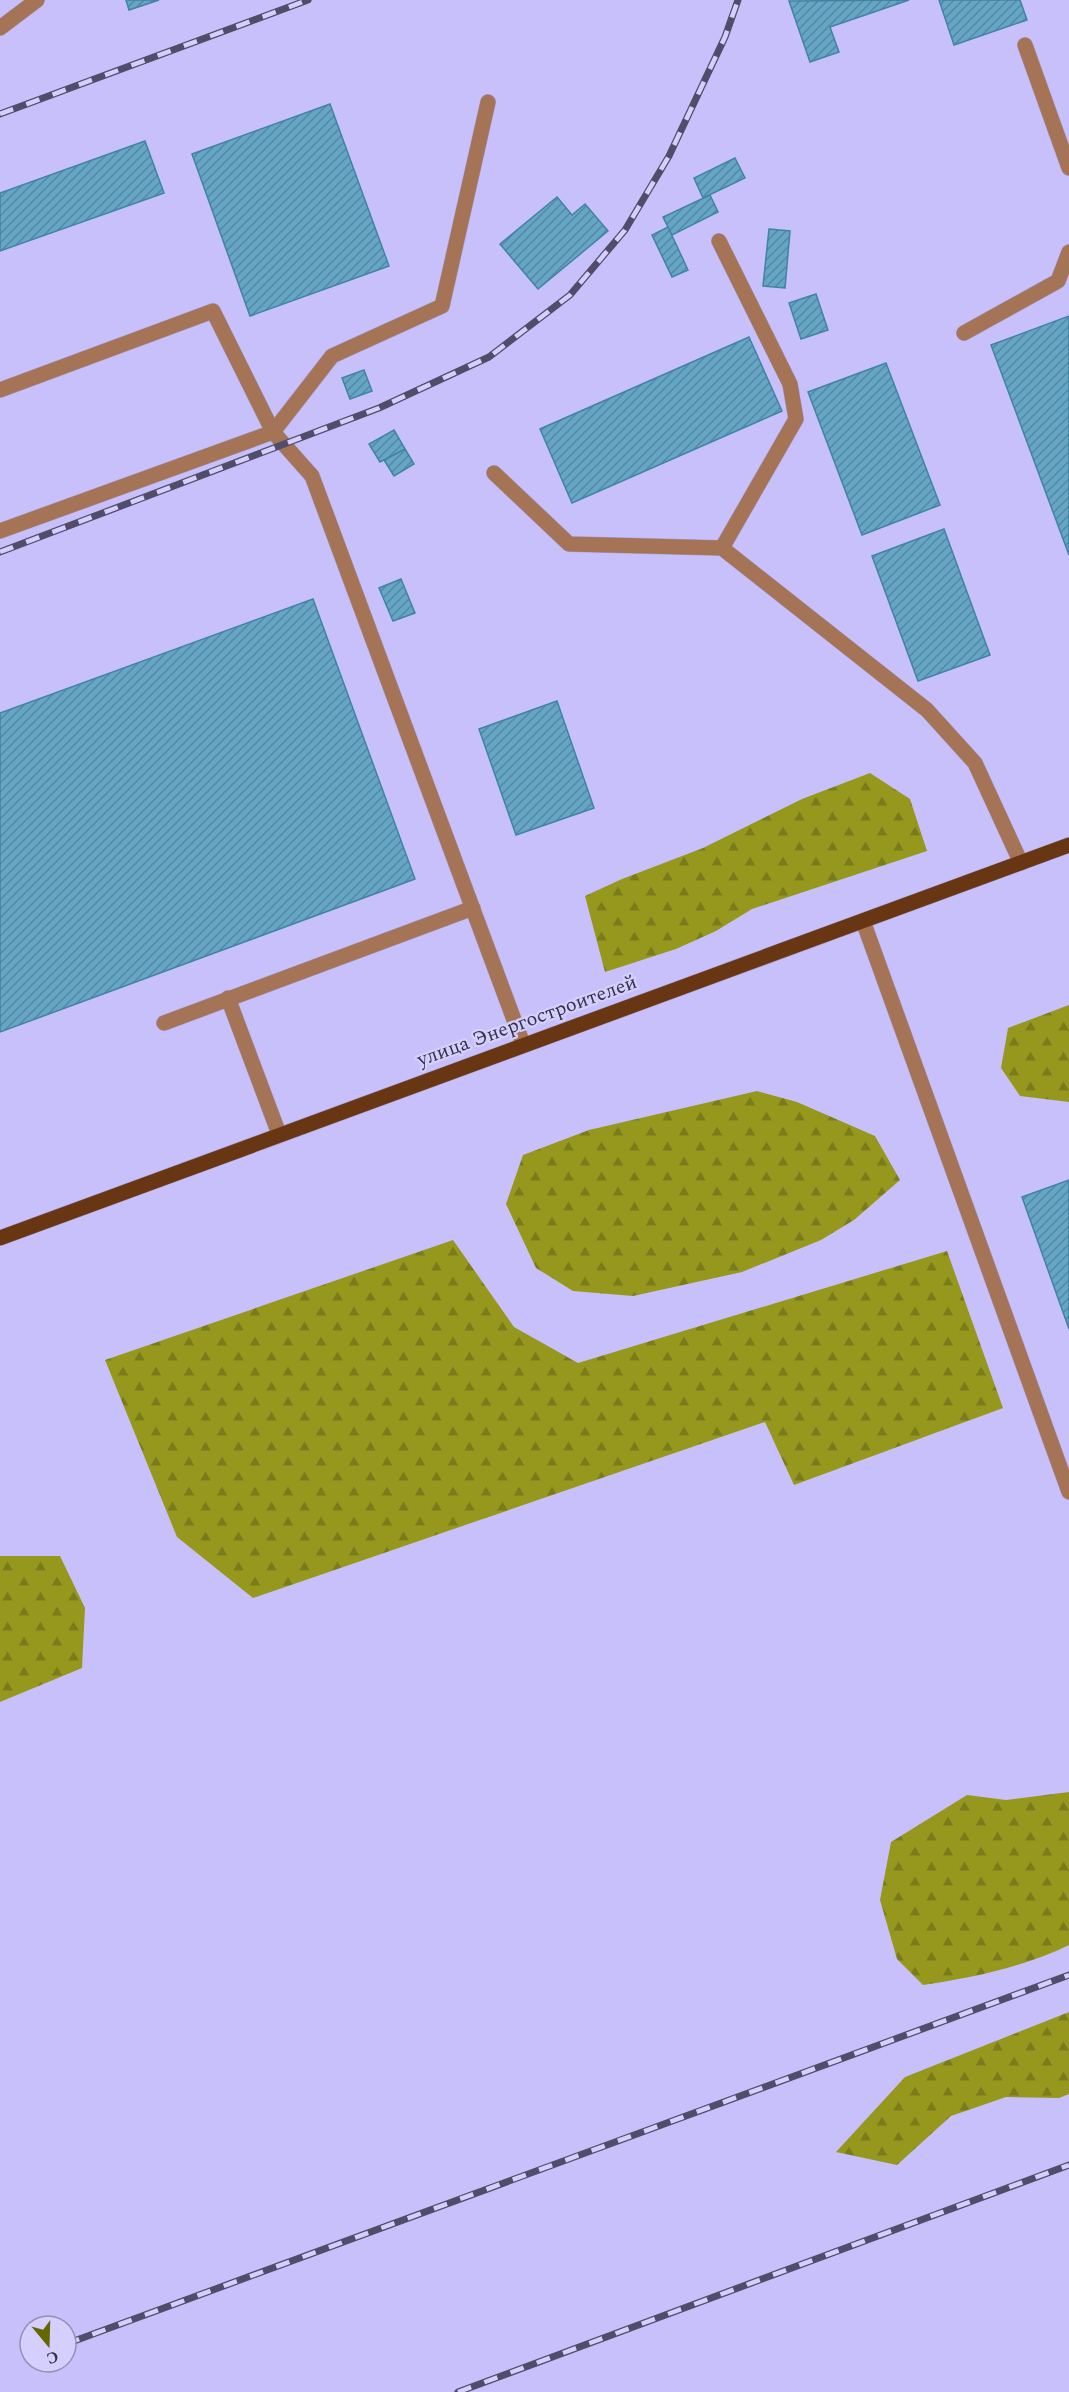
<svg xmlns="http://www.w3.org/2000/svg" width="1069" height="2392" viewBox="0 0 1069 2392" font-family="Spectral,serif">
	<defs>
		<pattern id="forest-firs" width="22" height="20" patternUnits="userSpaceOnUse" patternTransform="scale(1.5)"><rect width="22" height="20" fill="#95981d"/><path d="M5 1l3.5 6h-7zM16 11l3.5 6h-7z" fill="#7a7c1b"/></pattern>
		<pattern id="building-hatch" width="6" height="6" patternUnits="userSpaceOnUse" patternTransform="scale(1.5)"><rect width="6" height="6" fill="#65a6c6"/><path d="M-1 1l2-2M0 6l6-6M5 7l2-2" fill="none" stroke="#5488a3"/></pattern>
	</defs>
	<rect width="100%" height="100%" fill="#c8c0fa"/>
	<path fill="url(#forest-firs)" d="M870,773L910,799L927,851L752,909L716,931L676,949L605,972L585,896L622,879L703,848L802,799Z
		M1069,1005V1102L1020,1096L1001,1068L1008,1028Z
		M757,1091L797,1102L875,1136L900,1180L854,1220L821,1240L742,1272L633,1296L573,1291L536,1268L506,1204L523,1155L589,1130Z
		M453,1240L514,1327L578,1363L947,1251L1003,1408L794,1485L765,1422L253,1598L177,1537L105,1360Z
		M0,1556H60L85,1608L82,1668L0,1702Z
		M1069,1792V1945C1024,1967 972,1978 923,1985L897,1959L880,1900L891,1842L967,1795L1006,1800Z
		M1069,2012V2094L1059,2098L1006,2097L951,2116L897,2165L836,2152L905,2077Z"/>
	<path fill="url(#building-hatch)" stroke="#4183a2" stroke-width="1.5" d="M126,0H159L129,10Z
		M909,0L830,27L839,52L810,62L789,1Z
		M939,0H1020L1027,20L954,45Z
		M330,104L389,266L250,316L192,154Z
		M145,141L164,193L0,251V193Z
		M735,158L745,178L703,198L694,178Z
		M710,195L718,212L672,235L663,217Z
		M557,197L572,215L585,204L608,231L538,289L500,244Z
		M668,227L688,270L672,277L652,235Z
		M769,229L790,231L785,288L763,286Z
		M816,294L828,330L801,339L789,303Z
		M1069,316V555L991,345Z
		M749,337L782,411L572,503L540,429Z
		M886,363L940,505L862,535L808,392Z
		M364,370L372,391L350,399L342,378Z
		M394,430L405,449L380,462L369,444Z
		M405,449L414,464L394,476L384,460Z
		M944,529L990,655L918,681L872,556Z
		M401,579L415,613L393,621L379,588Z
		M313,599L415,879L0,1032V713Z
		M557,701L594,808L516,835L479,729Z
		M1069,1180V1329L1022,1197Z"/>
	<g fill="none" stroke-linecap="round" stroke-linejoin="round">
		<g stroke="#a7a0d3" stroke-width="16">
			<path id="minor" d="M0,28L37,0
				M1025,45L1069,168
				M719,241L790,384L796,419L722,548
				M964,333L1058,281L1069,252
				M0,390L213,311L273,432L312,476L523,1044
				M494,473L569,544L722,548L927,710L975,763L1021,863
				M0,531L273,432L332,356L442,306L488,102
				M863,921L1069,1492
				M228,998L279,1134
				M164,1023L473,908"/>
		</g>
		<g stroke="#a7a0d3" stroke-width="16">
			<path id="major" d="M0,1238L1069,845"/>
		</g>
		<use href="#minor" stroke="#a57356" stroke-width="15"/>
		<use href="#major" stroke="#693613" stroke-width="15"/>
		<g stroke="#504c6a" stroke-width="7">
			<path id="rail" d="M0,114L308,0
				M0,552L379,408L489,357L570,295L625,230L669,156L725,37L738,0
				M66,2344L1069,1975
				M458,2392L1069,2165"/>
		</g>
		<use href="#rail" stroke="#d5cffe" stroke-width="4.5" stroke-dasharray="14" stroke-linecap="butt"/>
	</g>
	<g text-anchor="middle" dominant-baseline="central" stroke-width="4.5" stroke-linejoin="round" paint-order="stroke">
		<g font-size="20" fill="#333047" stroke="#d5cffe">
			<text transform="translate(527 1021) rotate(-20)">улица Энергостроителей</text>
		</g>
	</g>
	<g transform="translate(48 2344) rotate(161)"><circle r="28" fill="#d5cffe" stroke="#948fb5" stroke-width="1.5"/>
	<path d="M0-4.5L10 22L0 15L-10 22Z" fill="#656702"/>
	<text y="-9" font-size="16" font-weight="bold" text-anchor="middle" fill="#333047">С</text>
	</g>
</svg>
